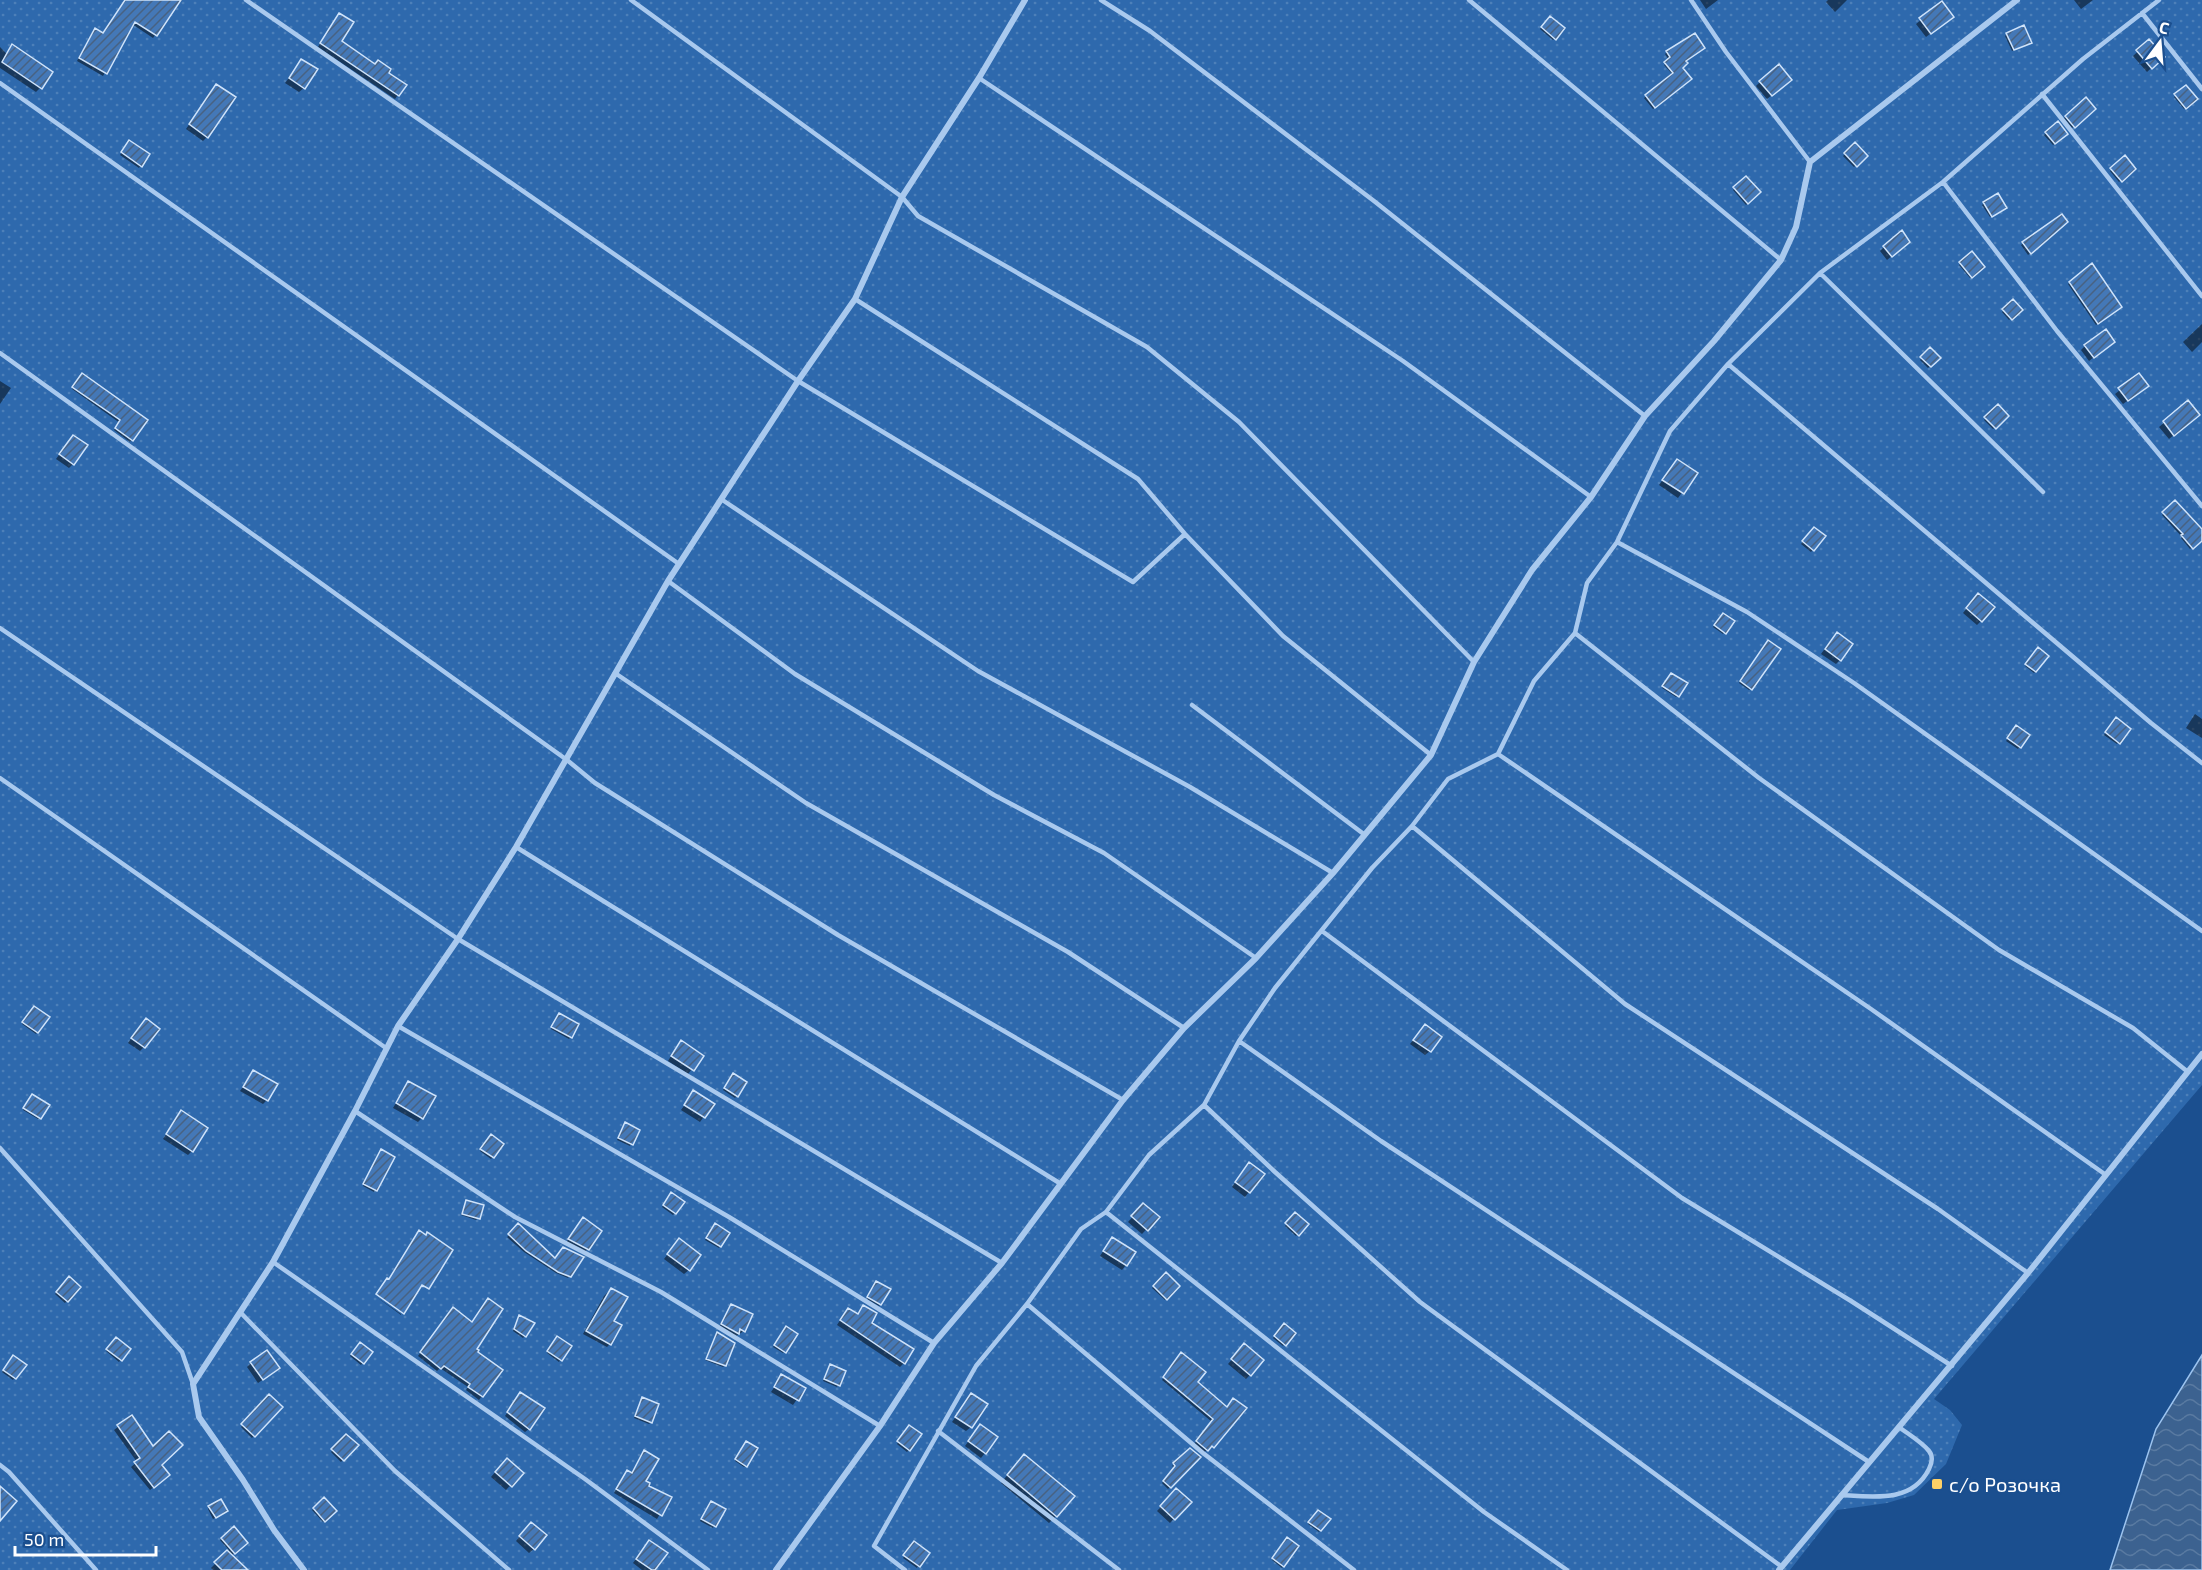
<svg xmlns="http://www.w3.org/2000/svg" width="2202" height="1570" viewBox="0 0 2202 1570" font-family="'Exo 2',sans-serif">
	<defs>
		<pattern id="green-dots" width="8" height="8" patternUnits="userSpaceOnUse" patternTransform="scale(1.5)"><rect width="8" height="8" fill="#2e69ad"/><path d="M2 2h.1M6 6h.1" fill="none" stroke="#4d80b9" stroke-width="1.8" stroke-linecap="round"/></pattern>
		<pattern id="water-waves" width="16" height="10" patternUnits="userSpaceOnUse" patternTransform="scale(1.5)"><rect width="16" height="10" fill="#3c6290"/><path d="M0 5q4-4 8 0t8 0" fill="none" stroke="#597aa1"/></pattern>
		<pattern id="building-hatch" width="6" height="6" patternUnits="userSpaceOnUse" patternTransform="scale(1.5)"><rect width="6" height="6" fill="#4478b7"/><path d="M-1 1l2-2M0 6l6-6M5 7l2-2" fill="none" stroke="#486282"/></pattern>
	</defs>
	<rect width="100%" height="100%" fill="#1b4f8f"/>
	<path fill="url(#green-dots)" d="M0,0H2202V1085L1934,1399L1950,1410L1962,1425L1946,1464L1914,1495L1887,1503L1837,1510L1790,1570H0Z"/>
	<path fill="url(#water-waves)" stroke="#9cc4f0" stroke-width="1.5" d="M2202,1355V1570H2110L2156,1429Z"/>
	<path fill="#0007" d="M126,0H182L153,38L132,24L103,76L77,61L92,33L103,34Z
		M1700,0H1718L1706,9Z
		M1847,0L1835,12L1826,2L1828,0Z
		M2074,0H2093L2081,9Z
		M1942,3L1947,21L1926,37L1916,24Z
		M336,18L340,41L405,85L395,99L318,47Z
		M1550,18L1563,29L1553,40L1540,29Z
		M2007,34L2028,44L2012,51L2005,36Z
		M2149,41L2163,57L2147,72L2133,56Z
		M0,47L40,88L36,92L0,68Z
		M1667,52L1684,61L1681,68L1690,79L1653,109L1644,98L1673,75L1664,65L1669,60L1665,54Z
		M302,61L304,88L299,92L285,83Z
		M1760,82L1786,84L1767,99L1756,86Z
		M2186,87L2196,99L2184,109L2174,97Z
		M213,90L207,137L203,141L186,129Z
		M2086,99L2094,109L2072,128L2064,118Z
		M2058,123L2066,134L2053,145L2044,135Z
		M128,143L148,155L139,168L120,155Z
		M1855,144L1866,156L1854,167L1843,156Z
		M2125,157L2134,169L2119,182L2110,171Z
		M1746,178L1759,192L1746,205L1733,190Z
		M1984,203L2003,209L1990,217L1982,205Z
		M2061,216L2066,222L2028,255L2021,245Z
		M1904,246L1887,260L1880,251L1884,247Z
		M1972,253L1983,267L1970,278L1959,265Z
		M2092,265L2119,309L2096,325L2068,284Z
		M2013,301L2021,310L2009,320L2002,312Z
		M2202,324V342L2192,352L2183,342Z
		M2113,342L2089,361L2081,350L2085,346Z
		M1930,349L1939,358L1928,368L1920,360Z
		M2139,375L2142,390L2123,404L2115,394Z
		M80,377L145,420L130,442L114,430L120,423L72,389Z
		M0,381L11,388L0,404Z
		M2188,402L2194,419L2169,439L2159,427Z
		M1998,406L2007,416L1993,429L1984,420Z
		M69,441L73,464L69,468L56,459Z
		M1677,460L1696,473L1678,498L1659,485Z
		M2175,502L2202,531V539L2190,549L2181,538L2182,537L2162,515Z
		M1814,529L1824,537L1811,552L1801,544Z
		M1974,599L1981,621L1977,625L1963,613Z
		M1723,615L1733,622L1723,634L1713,627Z
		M1832,639L1840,660L1836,664L1821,654Z
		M1767,644L1751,689L1749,690L1739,683Z
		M2038,649L2047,657L2034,673L2025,666Z
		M1669,676L1678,696L1676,697L1662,688Z
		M2195,714L2202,719V738L2186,728Z
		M2116,719L2129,729L2117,744L2104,735Z
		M2015,729L2028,736L2018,749L2006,741Z
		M32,1009L37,1032L36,1034L22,1024Z
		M557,1017L571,1037L569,1039L551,1029Z
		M141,1024L144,1047L140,1051L128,1043Z
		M1421,1030L1430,1051L1425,1055L1410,1044Z
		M677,1046L702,1056L688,1074L668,1061Z
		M254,1072L267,1100L263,1104L240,1091Z
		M731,1077L737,1096L735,1098L723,1090Z
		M408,1083L422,1118L418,1122L393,1108Z
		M694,1092L713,1104L700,1122L681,1110Z
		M30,1097L40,1118L38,1119L23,1110Z
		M181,1112L192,1151L188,1155L163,1139Z
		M623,1126L638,1130L630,1146L617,1140Z
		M489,1138L493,1157L491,1159L480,1151Z
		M380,1153L393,1157L374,1192L363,1186Z
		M1245,1169L1249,1192L1245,1197L1232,1187Z
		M670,1196L675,1213L673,1215L662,1207Z
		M466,1201L478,1218L476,1220L461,1215Z
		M1143,1205L1158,1217L1142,1234L1128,1222Z
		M1295,1214L1307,1224L1296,1236L1285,1226Z
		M579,1224L588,1249L583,1253L565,1244Z
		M519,1226L569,1276L568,1278L556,1273L524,1252L507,1237Z
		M713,1226L720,1246L719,1248L705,1240Z
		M1108,1244L1126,1265L1122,1270L1100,1256Z
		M675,1245L689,1270L684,1274L664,1259Z
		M1166,1274L1178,1286L1165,1300L1152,1288Z
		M69,1278L79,1287L65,1303L55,1294Z
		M875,1284L880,1305L879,1306L867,1299Z
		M611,1289L612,1322L610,1344L607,1347L583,1334L604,1296Z
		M375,1296L401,1314V1315Z
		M732,1305L744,1331L733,1338L718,1328Z
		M863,1307L870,1323L904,1363L900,1367L837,1325L844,1314L856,1315Z
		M450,1313L476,1353L501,1370L479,1400L466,1390L468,1387L440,1368L437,1371L418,1356Z
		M518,1318L525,1336L523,1338L513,1331Z
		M1284,1325L1294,1333L1283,1346L1273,1338Z
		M785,1330L784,1352L783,1353L773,1347Z
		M716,1335L725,1365L723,1367L705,1360Z
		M116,1339L129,1350L119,1362L106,1351Z
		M556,1339L570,1346L559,1362L547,1353Z
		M360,1344L371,1352L361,1365L350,1356Z
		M1240,1350L1250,1375L1246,1379L1228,1364Z
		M1179,1356L1196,1382L1227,1409L1213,1447L1204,1452L1194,1444L1212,1422L1162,1380Z
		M12,1358L25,1365L13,1380L2,1372Z
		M251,1363L274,1372L258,1383L247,1367Z
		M829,1368L838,1385L837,1387L823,1381Z
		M782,1376L804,1389L793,1405L771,1392Z
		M971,1395V1427L966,1431L952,1422Z
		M269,1396L281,1407L252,1438L241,1427Z
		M517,1398L529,1429L525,1432L505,1416Z
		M641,1401L651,1422L649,1424L634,1418Z
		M131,1417L160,1465L165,1478L150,1490L131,1467L137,1462L114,1430Z
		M908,1428L909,1450L907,1452L897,1444Z
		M976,1431L985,1453L981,1458L965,1446Z
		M346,1436L356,1445L341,1462L331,1452Z
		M744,1445L746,1466L744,1467L735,1461Z
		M1190,1450L1199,1457L1168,1489L1162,1483L1175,1468L1172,1466Z
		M641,1456L644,1482L647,1486L670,1497L657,1519L614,1493L624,1475L627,1472L631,1474Z
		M1017,1463L1056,1516L1049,1523L1001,1483Z
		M502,1464L522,1473L506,1490L491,1477Z
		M1177,1490L1189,1502L1170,1523L1157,1511Z
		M324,1499L335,1511L323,1522L312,1510Z
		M709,1505L724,1510L713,1528L700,1521Z
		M209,1507L225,1512L213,1519L208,1509Z
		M1318,1511L1329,1519L1319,1532L1308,1524Z
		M234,1528L246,1543L231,1556L238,1570H213L211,1568L229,1550L220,1540Z
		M527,1528L534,1549L529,1553L516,1541Z
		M1285,1541L1283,1566L1282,1568L1272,1560Z
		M912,1545L918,1566L917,1568L903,1558Z
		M645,1546L654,1570H642L633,1563Z"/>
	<path fill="url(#building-hatch)" stroke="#cfe3fa" stroke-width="1.5" d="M125,0H181L157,36L135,22L107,74L79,58L95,28L103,33Z
		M1942,1L1954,17L1931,34L1919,18Z
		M339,13L354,22L342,41L375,64L378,60L391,69L389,73L407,85L399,96L320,43Z
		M1550,16L1565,28L1556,40L1541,27Z
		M2024,25L2032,43L2014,50L2006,33Z
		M1695,33L1705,48L1686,61L1688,63L1683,68L1692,79L1655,108L1645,95L1673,73L1664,62L1670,57L1666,51Z
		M2149,39L2165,57L2152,69L2136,50Z
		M12,44L53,72L42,89L2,62Z
		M301,59L318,69L305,89L289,78Z
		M1779,64L1792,80L1772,96L1759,81Z
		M216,84L236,97L208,138L189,124Z
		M2186,85L2198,99L2186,109L2174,94Z
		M2086,97L2096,109L2075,128L2065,116Z
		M2058,121L2068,134L2055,144L2045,132Z
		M129,140L150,154L142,167L121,152Z
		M1855,142L1868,156L1857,167L1844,153Z
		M2125,155L2136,169L2122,182L2110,168Z
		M1746,176L1761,192L1748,204L1733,187Z
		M1998,193L2007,208L1992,217L1983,202Z
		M2062,214L2068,222L2031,254L2022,242Z
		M1902,230L1910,242L1892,257L1883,246Z
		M1972,251L1985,267L1972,278L1959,262Z
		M2092,263L2122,307L2098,324L2069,282Z
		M2013,299L2023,310L2012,320L2002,309Z
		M2106,329L2115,342L2094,358L2084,345Z
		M1930,347L1941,358L1931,367L1920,357Z
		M82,373L148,420L133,441L115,428L120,420L72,387Z
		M2139,373L2149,386L2128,401L2118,388Z
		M2188,400L2200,415L2174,436L2163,421Z
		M1998,404L2009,416L1996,429L1984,417Z
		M73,435L88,445L74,465L59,454Z
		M1677,459L1698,473L1684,494L1662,480Z
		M2175,500L2202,529V541L2193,549L2181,535L2183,534L2162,512Z
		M1814,527L1826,536L1814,551L1802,541Z
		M1978,593L1995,607L1982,622L1966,608Z
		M1723,613L1735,621L1726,634L1714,625Z
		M1837,632L1853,644L1841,661L1825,649Z
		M1768,640L1781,649L1752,690L1740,681Z
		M2038,647L2049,656L2036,672L2025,664Z
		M1671,673L1688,683L1679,697L1662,686Z
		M2116,717L2131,729L2120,744L2105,732Z
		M2016,725L2030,735L2021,748L2007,738Z
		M34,1006L50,1017L38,1033L22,1022Z
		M559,1013L579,1024L572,1038L551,1027Z
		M146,1018L160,1029L145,1048L131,1038Z
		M1425,1024L1442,1037L1431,1052L1413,1040Z
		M681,1040L704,1056L694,1071L671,1056Z
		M253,1070L278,1084L268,1101L243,1087Z
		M733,1073L747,1082L738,1097L724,1088Z
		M408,1081L436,1096L423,1119L396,1103Z
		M693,1090L715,1104L705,1118L684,1105Z
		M32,1094L50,1105L41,1119L23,1108Z
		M181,1110L208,1128L193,1152L166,1134Z
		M625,1122L640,1130L633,1145L618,1138Z
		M491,1134L504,1144L494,1158L480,1149Z
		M381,1149L395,1157L377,1191L363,1184Z
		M1249,1162L1265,1174L1250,1193L1235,1182Z
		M671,1192L685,1202L676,1214L663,1205Z
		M466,1200L484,1205L480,1219L462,1214Z
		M1143,1203L1160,1217L1148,1231L1131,1216Z
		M1295,1212L1309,1224L1299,1236L1285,1223Z
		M583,1217L602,1231L589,1250L568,1239Z
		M518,1223L555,1258L563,1247L584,1257L571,1277L558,1272L526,1251L508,1234Z
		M715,1223L730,1233L721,1247L706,1238Z
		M419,1230L426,1235L427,1232L453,1250L429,1289L422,1285L404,1314L376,1294L387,1278L389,1279Z
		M1112,1237L1136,1252L1127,1266L1103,1251Z
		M679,1238L701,1255L690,1271L667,1254Z
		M1166,1272L1180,1286L1167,1300L1153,1286Z
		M69,1276L81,1287L68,1302L56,1292Z
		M876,1281L891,1289L881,1305L867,1297Z
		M611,1288L628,1297L614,1321L622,1325L611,1345L586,1331Z
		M488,1298L503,1309L477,1349L479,1350L478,1352L503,1370L483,1397L468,1387L470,1384L444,1366L441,1369L420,1352L453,1307L472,1322Z
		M731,1304L753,1314L745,1332L740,1329L739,1334L721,1324Z
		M863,1305L877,1313L872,1323L914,1349L905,1364L840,1320L848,1308L858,1314Z
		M519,1315L535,1323L526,1337L514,1329Z
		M1284,1323L1296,1333L1286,1346L1274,1336Z
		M786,1326L798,1334L786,1353L774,1345Z
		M717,1332L735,1343L726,1366L706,1359Z
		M557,1336L572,1346L562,1361L547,1351Z
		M116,1337L131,1349L122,1361L106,1349Z
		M360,1342L373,1352L364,1364L351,1354Z
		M1244,1343L1264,1360L1251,1376L1231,1359Z
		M267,1350L280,1368L263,1380L250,1362Z
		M1181,1352L1206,1372L1198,1382L1227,1407L1233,1398L1247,1408L1214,1448L1212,1446L1208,1451L1196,1441L1213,1419L1163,1377Z
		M13,1355L27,1365L16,1379L3,1370Z
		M830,1364L846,1371L840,1386L824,1379Z
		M781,1374L806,1388L799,1401L774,1387Z
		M520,1392L545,1408L530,1430L507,1412Z
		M971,1393L988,1404L972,1428L955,1417Z
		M269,1394L283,1407L255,1437L241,1424Z
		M642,1397L659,1404L652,1423L635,1416Z
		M132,1415L153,1446L169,1431L183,1445L162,1465L170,1475L154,1488L134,1462L140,1458L117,1425Z
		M980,1424L998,1437L986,1454L968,1441Z
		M909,1425L922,1434L910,1451L897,1441Z
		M346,1434L359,1445L344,1461L331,1449Z
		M746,1441L758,1448L747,1467L735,1459Z
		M1190,1448L1201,1457L1171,1488L1163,1481L1175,1466L1173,1463Z
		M644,1450L659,1459L646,1481L650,1483L649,1486L672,1497L662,1516L616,1489L627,1470L632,1473Z
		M1024,1454L1075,1496L1057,1517L1007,1475Z
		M507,1458L524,1473L512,1487L495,1472Z
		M0,1486L17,1501L0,1521Z
		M1176,1488L1192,1502L1175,1520L1160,1506Z
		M324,1497L337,1511L325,1522L313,1508Z
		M221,1499L228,1511L216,1518L208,1506Z
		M711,1501L726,1509L716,1527L701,1519Z
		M1318,1510L1331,1519L1321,1531L1308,1522Z
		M531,1522L547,1535L535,1550L519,1536Z
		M234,1526L248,1543L235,1554L221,1538Z
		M1287,1537L1299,1546L1284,1567L1272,1558Z
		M649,1540L668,1553L655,1570H652L636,1559Z
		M914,1541L930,1553L920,1567L903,1555Z
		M227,1550L248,1570H222L214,1562Z"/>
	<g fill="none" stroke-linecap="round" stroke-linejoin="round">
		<path stroke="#a9c9ee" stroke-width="4.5" d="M246,0L798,381L1133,582L1185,534
			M631,0L902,197L918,216L1147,347L1239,422L1474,662
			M1101,0L1150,31L1374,201L1645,416
			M1469,0L1781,260
			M1691,0L1726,52L1810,162
			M2142,13L2202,89
			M979,78L1403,361L1591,497
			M0,83L679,564
			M2042,94L2202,296
			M1943,182L2057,331L2202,506
			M1820,273L2043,492
			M855,299L1138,479L1185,534L1283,636L1431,755
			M0,353L567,760L595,783L838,935L1123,1100
			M1728,364L2151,723L2202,763
			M721,499L978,671L1190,787L1333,873
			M1617,542L1747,612L1854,683L2202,931
			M668,581L795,674L994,795L1104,853L1256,958
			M0,628L458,939L1002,1263
			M1575,633L1759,778L1999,950L2133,1028L2188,1072
			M615,673L806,803L1068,952L1184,1028
			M1192,705L1365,835
			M1498,754L1871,1009L2106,1175
			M0,778L386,1048
			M1412,826L1625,1004L1938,1209L2028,1273
			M516,847L1061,1184
			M1322,931L1682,1198L1851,1301L1952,1366
			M398,1026L729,1217L934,1343
			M1239,1041L1381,1141L1869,1462
			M355,1111L515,1217L661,1292L880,1426
			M0,1148L182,1352L193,1384
			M1106,1212L1484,1512L1567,1570
			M273,1262L585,1479L708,1570
			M1027,1304L1203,1453L1354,1570
			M240,1312L395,1471L509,1570
			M938,1431L1119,1570
			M0,1465L9,1472L96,1570
			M1841,1495C1874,1497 1912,1503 1929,1469C1932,1463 1933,1456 1929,1451C1922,1442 1908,1434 1899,1427
			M1782,1567L1420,1302L1275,1172L1204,1105L1239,1041L1275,988L1372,868L1412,826L1448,779L1498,754L1534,681L1575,633L1587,583L1617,542L1670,431L1728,364L1820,273L1943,182L2083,59L2159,0
			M905,1570L874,1546L976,1366L1027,1304L1081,1229L1106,1212L1149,1155L1204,1105"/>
		<path stroke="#a9c9ee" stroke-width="6" d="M304,1570L274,1530L243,1480L199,1417L193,1384L273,1262L355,1111L398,1026L458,939L516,847L668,581L798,381L855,299L902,197L979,78L1025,0
			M776,1570L880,1426L934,1343L1002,1263L1123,1100L1184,1028L1256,958L1333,873L1431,755L1474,662L1532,570L1591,497L1645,416L1714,341L1781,260L1796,227L1810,162L2017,0
			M1779,1570L2028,1273L2202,1054"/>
	</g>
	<rect fill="#ffd166" stroke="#1b4f8f" stroke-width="2" x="1931" y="1478" width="12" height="12" rx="3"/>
	<g text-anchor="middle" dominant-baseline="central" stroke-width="4.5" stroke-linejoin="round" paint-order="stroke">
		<g font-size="20" fill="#fff" stroke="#1b4f8f" text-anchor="start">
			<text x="1949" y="1484">с/о Розочка</text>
		</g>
	</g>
	<g transform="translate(2160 42) rotate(16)" stroke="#1b4f8f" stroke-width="4.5" paint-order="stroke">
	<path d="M0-4.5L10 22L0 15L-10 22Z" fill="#ffffff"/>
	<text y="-9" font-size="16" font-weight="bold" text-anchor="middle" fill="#ffffff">С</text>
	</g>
	<path d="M15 1546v9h141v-9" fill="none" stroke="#ffffff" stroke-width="3"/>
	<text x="24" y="1546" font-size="18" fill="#ffffff" stroke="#1b4f8f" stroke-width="4.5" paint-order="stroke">50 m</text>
</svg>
